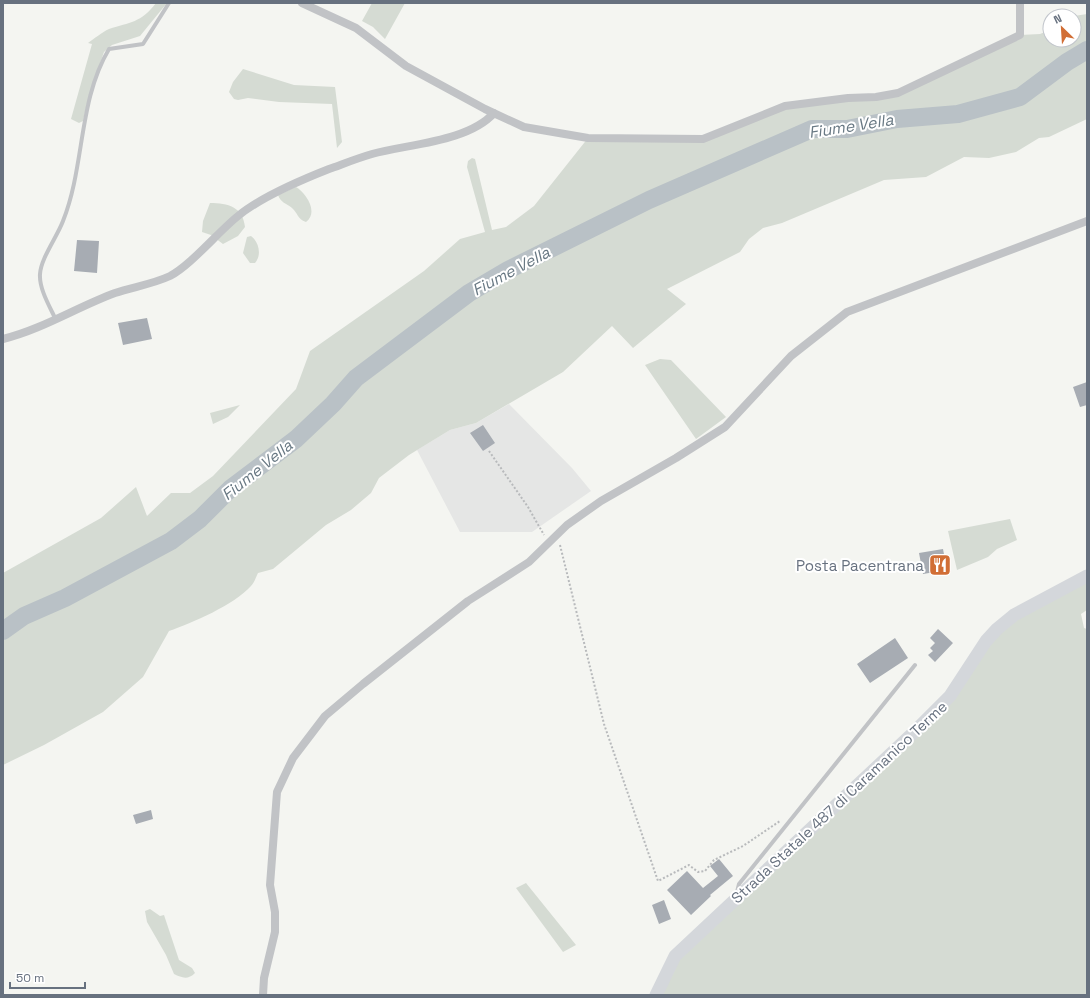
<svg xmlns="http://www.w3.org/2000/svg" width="1090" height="998" viewBox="0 0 1090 998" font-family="'Space Grotesk',sans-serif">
	<rect width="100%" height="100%" fill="#f4f5f1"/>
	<path fill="#e5e6e5" d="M509,404L572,468L591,491L532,532H460L417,450L450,430L476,423Z"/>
	<path fill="#d5dbd3" d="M156,3H167L140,36L112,45L104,52L89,95L83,121L79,123L71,119L92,44L88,43C94,39 102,32 109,29C130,22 141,23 156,3Z
		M372,3H405L385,39L373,27L362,21Z
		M1087,14V119L1049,137L1039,138L1016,152L989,158L964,157L926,177L884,180L782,223L763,228L749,239L740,252L667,289L686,304L633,348L612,326L563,372L476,423L450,430L409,455L379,478L371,493L351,510L326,525L273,569L258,573C256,577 254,583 251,586C234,605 192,623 169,631L143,677L103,712L44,745L3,765V573L101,518L136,487L147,516L171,493H190L213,476L296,389L310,351L424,271L460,239L485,232L467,167L468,161L472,158L475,159L492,230L506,227L534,206L588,138L703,139L785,106L898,93L1020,35L1040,34L1050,30V40H1074V16Z
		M243,69L294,85L335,87L342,142L337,148L332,104L279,102L248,98L238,100L234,99L229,92L233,82Z
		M296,187C306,193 319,212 306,222C297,219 298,213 292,208C286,203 281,203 278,195Z
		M210,203C228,203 243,207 245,227L238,236L223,244L211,235L202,232L203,221Z
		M251,236C259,242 262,255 255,263H250L243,253L247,237Z
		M660,359L671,360L726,417L696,439L645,365Z
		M240,405L228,417L213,424L210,413Z
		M1010,519L1017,540L997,549L988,557L957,570L948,531Z
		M1087,576V610L1081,614L1084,628L1087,629V995H656L668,969L911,735L997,629Z
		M526,883L576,945L563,952L516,888Z
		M150,909L160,916L164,915L179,960L192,968L195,973C188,980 182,978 174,974L166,955L147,922L145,911Z"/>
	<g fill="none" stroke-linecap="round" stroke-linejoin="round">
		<path stroke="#b9c1c6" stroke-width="18" d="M3,631L24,616L65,598L171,541L200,519L230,489L296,439L333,404L356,378L469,293L508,270L649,200L812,129H847L897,119L958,114L1020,97L1067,62L1087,50"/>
	</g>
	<path fill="#a7acb3" d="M77,240L99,241L97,273L74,271Z
		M147,318L152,339L123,345L118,323Z
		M1087,382V405L1080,407L1073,387Z
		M483,425L495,443L483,451L470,433Z
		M943,549L947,570L923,574L919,553Z
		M938,629L953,643L935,662L928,655L933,651L930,648L935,643L930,638Z
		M895,638L908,658L870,683L857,664Z
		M151,810L153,819L136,824L133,815Z
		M719,859L733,876L710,895L711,896L691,915L667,890L687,871L703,888L718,876L710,866Z
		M664,900L671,919L659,924L652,905Z"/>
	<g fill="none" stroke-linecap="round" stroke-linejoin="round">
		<path stroke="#b8babc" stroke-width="2" stroke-dasharray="2 2" stroke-linecap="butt" d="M489,451L528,507L544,535
			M560,545L604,724L658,881L689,865L698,872L705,871L714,860L743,846L780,821"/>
		<path stroke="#c1c3c6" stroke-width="4" d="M56,320C50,307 39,289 40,274C41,258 57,237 63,221C85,166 78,101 109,49L143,44L169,3
			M737,892L739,884L915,665"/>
		<path stroke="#c1c3c6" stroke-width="8" d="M302,3L356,28L406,66L485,109L524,127L588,138L703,139L785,106L848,98L876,97L898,93L1020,35V3
			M3,339C43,329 77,307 115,293C133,287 153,284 170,276C191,265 218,232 238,216C261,197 301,180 329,169C343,164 358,158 372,154C408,144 468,142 494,113
			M263,995L264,978L275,932V912L270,885L277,792L293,758L325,716L363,684L468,601L529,562L567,525L601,501L676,458L725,427L791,356L847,312L1087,221"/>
		<path stroke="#d4d7db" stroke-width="13" d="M656,995L675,956L911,735L950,696L986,641L997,629L1014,615L1087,576"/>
	</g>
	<defs>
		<g id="restaurant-square" transform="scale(1.15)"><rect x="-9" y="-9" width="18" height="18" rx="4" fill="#d16e35" stroke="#fff"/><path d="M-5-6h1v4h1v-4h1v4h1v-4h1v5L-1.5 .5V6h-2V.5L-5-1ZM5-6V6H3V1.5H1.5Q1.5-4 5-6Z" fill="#fff"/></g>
	</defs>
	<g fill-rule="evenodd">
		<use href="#restaurant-square" x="940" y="565"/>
	</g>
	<g text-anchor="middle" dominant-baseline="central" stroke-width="4" stroke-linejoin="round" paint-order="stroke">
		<g font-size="15" fill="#67717f" stroke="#fff" text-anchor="end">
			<text x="924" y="565">Posta Pacentrana</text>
		</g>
		<g font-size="15" fill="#67717f" stroke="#fff">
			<text transform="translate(839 802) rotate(-43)">Strada Statale 487 di Caramanico Terme</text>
		</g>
		<g font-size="16" font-style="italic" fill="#687883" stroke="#fff">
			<text transform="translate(851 126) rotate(-9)">Fiume Vella</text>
			<text transform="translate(511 271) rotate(-28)">Fiume Vella</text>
			<text transform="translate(257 470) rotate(-39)">Fiume Vella</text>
		</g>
	</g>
	<rect width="1090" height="998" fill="none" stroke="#67717f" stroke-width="8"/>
	<g transform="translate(1062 28) rotate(335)"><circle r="19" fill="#ffffff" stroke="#c2c6cc"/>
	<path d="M0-3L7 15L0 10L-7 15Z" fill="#d16e35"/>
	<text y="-6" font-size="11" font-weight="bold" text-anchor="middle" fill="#67717f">N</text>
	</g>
	<path d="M10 982v6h75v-6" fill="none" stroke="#67717f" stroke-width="2"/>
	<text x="16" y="982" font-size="12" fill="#67717f" stroke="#ffffff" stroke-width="3" paint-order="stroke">50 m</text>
</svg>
